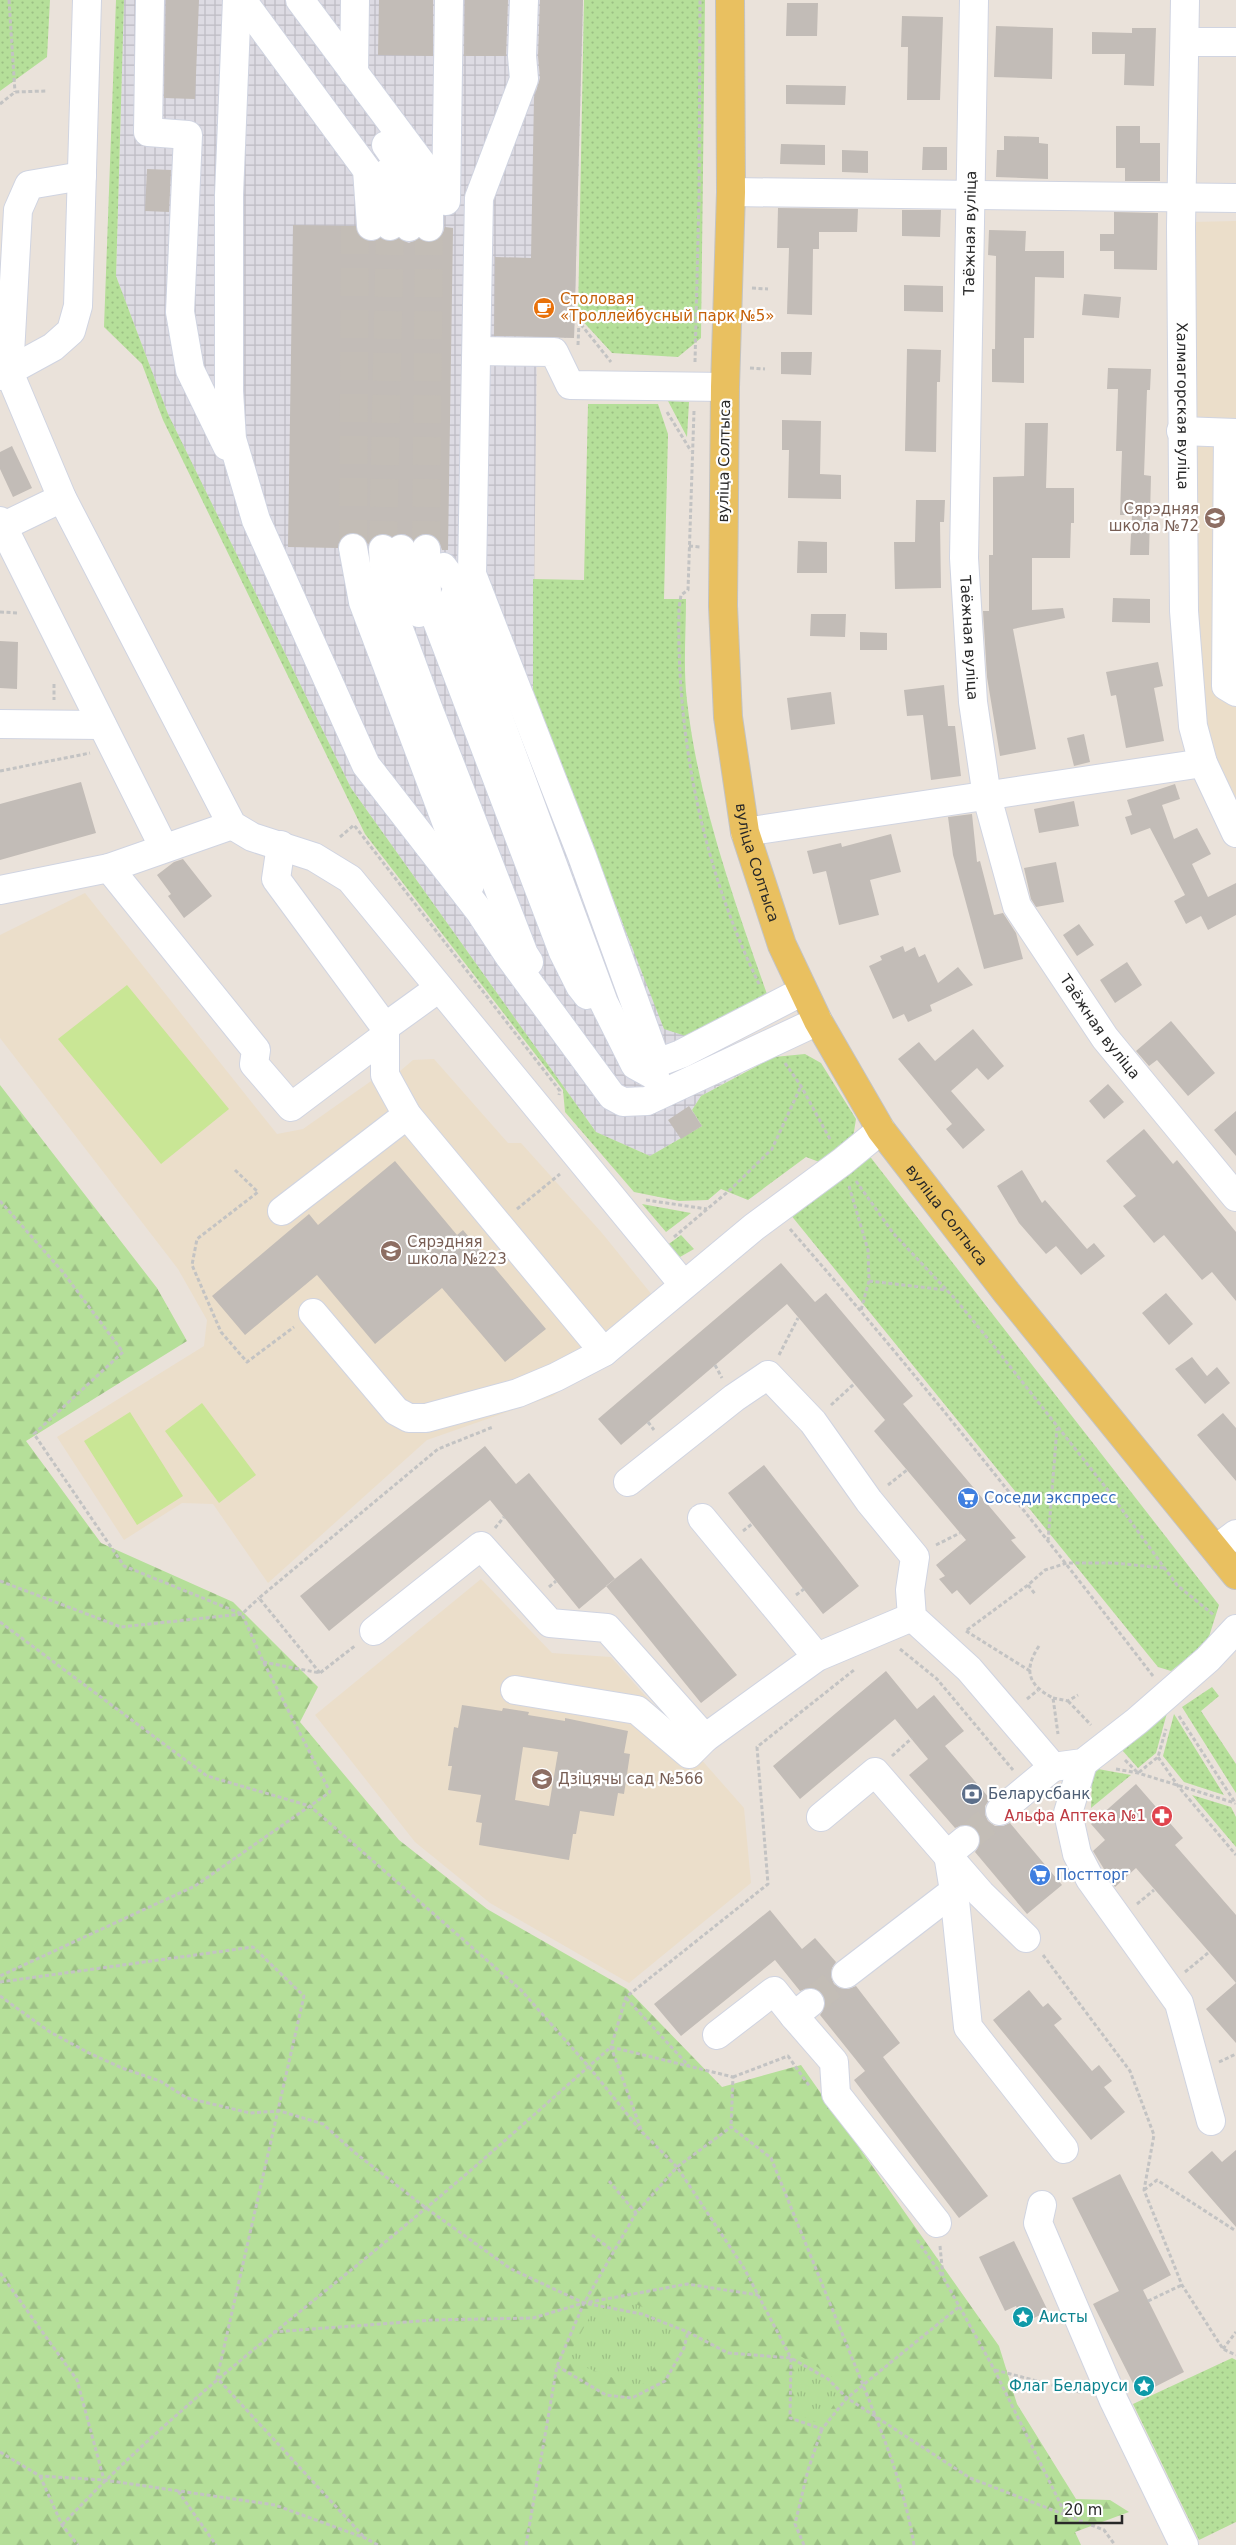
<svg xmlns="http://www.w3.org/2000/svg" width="1236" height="2545" viewBox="0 0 1236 2545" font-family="'DejaVu Sans',sans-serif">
	<defs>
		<pattern id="industrial-grid" width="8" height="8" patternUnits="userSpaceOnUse" patternTransform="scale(1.25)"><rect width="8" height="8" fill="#dddbe3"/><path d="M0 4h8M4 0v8" fill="none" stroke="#bebcc3"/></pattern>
		<pattern id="grass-dots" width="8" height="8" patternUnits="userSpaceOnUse" patternTransform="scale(1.25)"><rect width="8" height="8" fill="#b5df99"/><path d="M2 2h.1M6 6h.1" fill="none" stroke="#9cbf84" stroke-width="1.8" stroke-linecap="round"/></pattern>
		<pattern id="forest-firs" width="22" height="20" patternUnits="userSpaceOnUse" patternTransform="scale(1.25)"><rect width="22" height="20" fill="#b5df99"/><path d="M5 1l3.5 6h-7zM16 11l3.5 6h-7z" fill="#9cbf84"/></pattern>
		<pattern id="park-tufts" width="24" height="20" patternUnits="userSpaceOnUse" patternTransform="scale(1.25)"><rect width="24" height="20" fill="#b5df99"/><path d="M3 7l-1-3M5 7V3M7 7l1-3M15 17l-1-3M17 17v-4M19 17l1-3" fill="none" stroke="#9cbf84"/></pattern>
	</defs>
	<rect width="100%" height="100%" fill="#eae2da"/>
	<path fill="url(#industrial-grid)" d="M124,0H583L582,57H562L581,77L574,338L537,337L533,693L721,1028L741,1074L701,1096L692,1110L702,1126L650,1156L596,1132L351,788L168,414L116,276Z"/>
	<path fill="#ebdeca" d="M1236,221V805L1211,755L1194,615L1192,222Z
		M85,893L277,1134L303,1129L374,1079L392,1078L413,1060L434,1059L508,1143H521L602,1233L661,1306L670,1311L553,1396L427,1440L268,1583L213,1504L182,1503L124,1540L57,1437L204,1346L207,1320L178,1269L0,1038V935Z
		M481,1579L552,1653L611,1657L744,1808L751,1883L629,1983L490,1903L415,1842L315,1715Z"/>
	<path fill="url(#grass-dots)" d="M0,0H50L47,57L0,91Z
		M116,0H124L116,276L168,414L351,788L596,1132L650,1156L702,1126L692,1110L701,1096L774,1057L805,1054L821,1063L856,1119L853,1138L822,1163L806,1157L748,1200L721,1189L708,1200L679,1201L634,1192L565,1112L563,1090L365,834L163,420L142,364L104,327Z
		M584,0H705L701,338L678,357L612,353L578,316Z
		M668,401L689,402L687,437Z
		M588,404H658L668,434L664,599H686C686,632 683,668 687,701C699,804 734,900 768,997L698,1040L664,1029L533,693V579L584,580Z
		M868,1154L1219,1605L1207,1643L1171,1671L1158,1667L790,1214Z
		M642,1204L691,1213L666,1232Z
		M681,1235L694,1249L680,1257L666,1246Z
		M1212,1687L1219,1696L1201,1711L1236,1764V1793L1182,1707Z
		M1167,1713L1156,1753L1138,1768L1122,1750Z
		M1174,1714L1224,1795L1184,1782L1163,1756Z
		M1098,1769L1131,1775L1091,1808L1092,1773Z
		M1192,1795L1231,1807L1236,1817V1847Z
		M1232,2358L1236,2360V2522L1199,2540L1133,2404Z"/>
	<path fill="url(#forest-firs)" d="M0,1085L157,1288L187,1341L26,1441L101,1543L233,1602L318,1687L300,1722L399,1840L487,1909L627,1989L722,2087L801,2065L999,2346L1017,2404L1076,2499L1110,2500L1129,2512L1075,2532L1081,2545H0Z"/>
	<path fill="url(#park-tufts)" d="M604,2291L683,2324L640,2388L566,2360Z
		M799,2355L846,2386L821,2424L795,2413Z"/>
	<path fill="#c9e695" d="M127,985L229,1109L161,1164L58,1039Z
		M202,1403L256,1475L219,1503L165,1431Z
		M130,1412L183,1496L137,1525L84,1441Z"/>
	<path fill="#c2bcb7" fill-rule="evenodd" d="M166,0H199L195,99L164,98Z
		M379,0H433V56L378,55Z
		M465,0H508L506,56H464Z
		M540,0H583L574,338L494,336L495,257L531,258L534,98L540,78L538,56Z
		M787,3H818L817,36H786Z
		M902,16L943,17L940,100H907L908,47H901Z
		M996,26L1053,28L1052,79L994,77Z
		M1132,28H1156L1154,86L1124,85L1125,54H1092V32L1132,33Z
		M786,85L846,86L845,105L786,104Z
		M1116,126H1140V143H1160V181H1125V168H1116Z
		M1004,136L1039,137V143L1048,144V179L996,177L997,150H1004Z
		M781,144L825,145V165L780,164Z
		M923,147H947V170H922Z
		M842,150L868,151V173L842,172Z
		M147,169L171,170L169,212L145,211Z
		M778,208L858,209L857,232H819V249H813L812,315L787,314L789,248H777Z
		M902,210H941L940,237L902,236Z
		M1114,212L1158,213L1157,270L1114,269V251H1100V234H1114Z
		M293,225L355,226L358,234L365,240L373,241L381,238L390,242L399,239L409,243L419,238L429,243L436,241L442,235L445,227L453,228L448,550H442L439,541L434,536L426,533L418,535L413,540L405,534L392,537L382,534L374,536L368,545L365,538L358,533H351L343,536L338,548L288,547Z
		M989,230L1026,231L1025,251H1064V278L1035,277L1034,338H1024V383L992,382V349H995L996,256L988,255Z
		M904,285L943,286V312L904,311Z
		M1084,294L1121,297L1119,318L1082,315Z
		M907,349L941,350L940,382H937L936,452L905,451Z
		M781,352H812L811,375L781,374Z
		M1108,368L1151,369L1150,390H1147L1144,475L1151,476L1149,555H1130L1132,515H1120L1122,451H1116L1118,389H1107Z
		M782,420L821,421L820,474L841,475V499L788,498L789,450H782Z
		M1025,423H1048L1046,488H1074V523H1071L1070,558H1032V610L1063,608L1065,618L1013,629L1036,749L1000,756L987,677L983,611H989V555H993V477L1024,476Z
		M12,446L32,488L13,497L0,469V452Z
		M916,500H945L944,522H940L941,588L895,589L894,542H915Z
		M798,541L827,542V573H797Z
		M1113,598L1150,599V623L1112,622Z
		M811,614H846L845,637L810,636Z
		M860,632L887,633V650H860Z
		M0,641L18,642L17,689L0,688Z
		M1158,662L1163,686L1154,688L1164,741L1126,748L1116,695L1111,696L1106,672Z
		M944,685L948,726H955L961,776L931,780L923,715L907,716L904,690Z
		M831,692L835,724L791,730L787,698Z
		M1084,734L1090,762L1074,766L1067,738Z
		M81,782L96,833L0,860V804Z
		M1175,784L1180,799L1162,805L1174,839L1197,828L1211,854L1192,864L1208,897L1236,883V915L1208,930L1201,916L1186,924L1174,901L1185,895L1150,828L1131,835L1125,817L1132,815L1127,800Z
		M1074,801L1079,826L1039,833L1034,809Z
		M972,814L977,862L980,861L994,915L1003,913L1016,933L1023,959L984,969L953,855L948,817Z
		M891,834L901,872L870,880L879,915L839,925L826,871L813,874L807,851L841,843L842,847Z
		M183,859L212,896L184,918L168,896L171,894L157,875L174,862Z
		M1056,862L1064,902L1036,907L1031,899L1024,868Z
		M1079,924L1094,945L1077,956L1063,935Z
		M903,946L905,952L915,947L919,957L925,954L938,983L958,967L973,985L930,1005L932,1011L908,1022L904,1014L893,1019L869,966L882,960L880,956Z
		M1127,962L1142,985L1115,1003L1100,980Z
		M1171,1021L1215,1073L1188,1096L1157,1060L1149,1066L1136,1051Z
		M973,1029L1004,1066L988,1080L977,1068L951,1091L985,1130L963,1149L946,1129L952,1124L898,1059L919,1042L935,1061Z
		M1108,1084L1124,1102L1104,1119L1089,1101Z
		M689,1106L702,1126L681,1139L668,1120Z
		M1236,1111V1156L1214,1130Z
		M1144,1129L1173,1164L1177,1160L1236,1232V1301L1212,1272L1202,1280L1164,1235L1154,1243L1123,1206L1136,1196L1106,1161Z
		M395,1161L457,1235L463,1230L546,1329L505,1362L442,1288L375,1344L317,1275L245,1335L212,1296L309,1214L318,1225Z
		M1022,1170L1042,1203L1045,1200L1087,1249L1094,1243L1105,1256L1081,1275L1056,1246L1046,1254L1019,1223L997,1186Z
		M781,1263L815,1302L826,1293L913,1396L903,1404L1016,1538L1011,1540L1026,1557L970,1605L957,1590L952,1594L939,1579L945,1576L936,1565L966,1540L874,1431L885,1420L787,1304L621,1445L598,1419Z
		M1166,1293L1193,1324L1169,1345L1142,1313Z
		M1192,1357L1207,1376L1217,1367L1230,1383L1205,1404L1175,1369Z
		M1223,1413L1236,1428V1481L1197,1435Z
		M485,1446L516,1484L529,1473L615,1579L579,1609L490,1500L329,1631L300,1596Z
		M764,1465L859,1586L823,1614L728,1493Z
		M641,1558L737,1675L701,1703L606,1586Z
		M886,1671L917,1709L934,1695L964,1731L945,1746L990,1799L985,1806V1814L988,1821L995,1826H1003L1010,1823L1062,1885L1027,1914L975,1852L979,1846L980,1838L977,1830L971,1826L963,1825L955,1828L909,1775L928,1759L895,1719L800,1799L773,1766Z
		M462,1705L502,1711L503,1708L529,1712L528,1715L565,1721V1718L628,1731L624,1753L630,1754L624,1794L618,1793L614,1816L580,1811L576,1834H573L569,1860L479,1845L482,1823L476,1822L481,1795L448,1790L452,1766H448L454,1727L458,1728ZM523,1747L558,1752L549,1806L515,1800Z
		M1136,1784L1183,1838L1175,1845L1236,1915V2043L1206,2009L1236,1983L1136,1868L1115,1887L1093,1851L1105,1840L1091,1824Z
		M770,1910L802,1949L815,1938L836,1962L832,1968L831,1976L834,1984L840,1988L848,1989L856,1986L900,2043L883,2057L988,2196L959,2218L854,2080L865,2071L820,2015L824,2009L825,2001L822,1994L816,1989L808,1988L800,1991L775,1960L681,2036L654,2004Z
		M1029,1990L1043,2007L1048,2003L1062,2019L1054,2025L1092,2071L1099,2065L1112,2081L1104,2087L1125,2112L1091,2140L993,2020Z
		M1236,2150V2227L1188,2172L1212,2151L1222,2162Z
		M1120,2174L1171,2275L1143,2290L1184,2372L1139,2395L1093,2304L1119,2291L1072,2198Z
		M1014,2241L1048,2311L1024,2323L1016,2306L1005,2311L979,2257Z"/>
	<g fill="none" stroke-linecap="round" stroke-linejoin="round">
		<path stroke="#c3bdb6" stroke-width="28" stroke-dasharray="28 14" stroke-linecap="butt" d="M353,548L355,226
			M383,549L390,226
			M426,549L429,227
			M965,1840L1000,1811
			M810,2003L846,1974"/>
		<g stroke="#d0d4e1" stroke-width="30">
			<g id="minor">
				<path d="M150,0L148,132L188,135L180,312L190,370L227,446"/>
				<path d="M237,0L229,195V391L232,439L256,520L366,765L480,912L509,956L612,1096L623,1102L647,1101L818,1021"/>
				<path d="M242,0L367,170L371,226"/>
				<path d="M300,0L429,173V227"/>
				<path d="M524,0L522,56L524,79L479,198L472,574L582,856L654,1055L665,1060L681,1054L803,991"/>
				<path id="s1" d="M974,0L964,558L973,702L987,797L1017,906L1105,1038L1236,1197"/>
				<path id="s2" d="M1185,0L1181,227L1184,611L1193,726L1203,763L1236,833"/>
				<path d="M1185,42H1236"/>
				<path d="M354,73L355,0"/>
				<path d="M386,145L407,175L409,227"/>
				<path d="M387,173L390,226"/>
				<path d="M82,176L29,185L18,210L9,372L62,498L232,825L252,837L314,857L350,879L683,1284"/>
				<path d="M731,192L1236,198"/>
				<path d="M446,201L449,0"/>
				<path d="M478,351L554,352L570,385L725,387"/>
				<path d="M0,376L53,347L71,331L78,306L87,0"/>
				<path d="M1181,431L1236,433"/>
				<path d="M1228,433L1226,686L1236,692"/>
				<path d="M0,521L164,848"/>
				<path d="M0,528L62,498"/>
				<path d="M353,548L363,602L470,885"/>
				<path d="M383,549L385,581L395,618L429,710L524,954L529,962"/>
				<path d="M401,549L411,592L419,613"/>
				<path d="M426,549L427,595L563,952L580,986L587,995"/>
				<path d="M443,567L464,594L471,613"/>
				<path d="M454,597L604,1003L635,1065L655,1076"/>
				<path d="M0,724L102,725"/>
				<path d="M745,832L1203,763"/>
				<path d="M281,845L276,879L385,1027L439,988"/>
				<path d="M109,868L256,1050L254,1064L291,1107L384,1037"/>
				<path d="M0,890L109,868L232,825"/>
				<path d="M385,1027V1075L407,1115L604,1352"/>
				<path d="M282,1211L407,1115"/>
				<path d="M313,1313L396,1411L409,1418H426L518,1393L556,1377L604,1352L754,1227L842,1162L881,1130"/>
				<path d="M628,1482L734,1398L768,1375L813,1422L869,1501L915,1557L910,1590L912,1617L969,1669L1053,1767L1083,1763L1137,1721L1208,1659L1236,1629"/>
				<path d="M702,1518L817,1657"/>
				<path d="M1216,1549L1236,1534"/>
				<path d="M374,1631L481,1546L550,1623L607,1628L705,1738L817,1657L912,1617"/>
				<path d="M515,1690L637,1710L689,1754L705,1738"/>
				<path d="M1083,1763L1068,1813L1077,1854L1090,1879L1179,2003L1211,2121"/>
				<path d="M1000,1811L1053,1767"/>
				<path d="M821,1817L875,1772L981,1894L1026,1938"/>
				<path d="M954,1891L968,2027L1064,2149"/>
				<path d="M846,1974L954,1891L948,1854L965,1840"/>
				<path d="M794,2016L834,2062L836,2094L937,2223"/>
				<path d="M717,2035L774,1991L794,2016L810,2003"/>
				<path d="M1042,2205L1038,2223L1114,2401L1184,2545"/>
			</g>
		</g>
		<g stroke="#c3c3c3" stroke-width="30">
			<g id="major">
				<path id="s3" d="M730,0L731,192L725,387L723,606L728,717L745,832L782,945L818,1021L881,1130L1007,1293L1236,1575"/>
			</g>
		</g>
		<path stroke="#c3c3c3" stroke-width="3" stroke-dasharray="4 2.5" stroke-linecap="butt" d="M9,0L15,92
			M0,104L15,92L46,91
			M752,288L768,289
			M578,345L579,322L611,362
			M695,362L699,198L700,0
			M750,368L765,369
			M694,411L688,590L681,595L679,608C676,738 703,869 760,986
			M667,412L691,451
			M689,546L700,547
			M0,612L19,613
			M54,684V700
			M0,771L90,753
			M340,837L354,825L560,1091L559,1095
			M785,1063L801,1086L831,1141
			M235,1170L258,1192L197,1239L192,1265L221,1332L247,1362L294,1327
			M856,1181L893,1233L957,1301L993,1345L1107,1489L1177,1585L1215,1616
			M849,1186L868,1250L869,1281L861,1310
			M646,1200L707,1209
			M0,1201L62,1271L123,1352L34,1434L124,1566L242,1614L263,1661L330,1792L195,1886L0,1976
			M517,1209L560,1174
			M790,1229C917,1374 1036,1524 1153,1676
			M674,1237L731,1189L772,1149L801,1086
			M869,1281L947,1290
			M779,1355L798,1318
			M715,1365L722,1378
			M831,1405L854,1384
			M648,1422L654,1430
			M888,1485L907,1470
			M495,1528L504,1517
			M743,1531L752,1524
			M1048,1541L1057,1428
			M936,1545L960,1533
			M0,1581L121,1627L242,1614L259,1598
			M1028,1585L1035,1594
			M549,1587L556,1581
			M796,1595L804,1589
			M0,1622L207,1776L310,1806L521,1990L589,2067L640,2130
			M967,1630L1028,1585L1045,1570L1067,1563H1114L1164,1568
			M966,1631L1030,1671
			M1039,1646C1023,1670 1028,1685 1053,1698L1058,1734
			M900,1649L937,1679L1013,1770
			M263,1662L320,1673L356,1645
			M320,1673L259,1598L438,1449L493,1427
			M1053,1698L1068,1701L1078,1695
			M1027,1699L1038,1690
			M1068,1701L1091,1725
			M1179,1716L1236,1804
			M892,1756L912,1738
			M1158,1757L1178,1786L1236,1855
			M1125,1760L1138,1773L1158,1757L1166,1729
			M1116,1769L1138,1773L1235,1803
			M1137,1904L1154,1890
			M1043,1955L1130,2071L1154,2135L1144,2190L1182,2285L1223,2349L1236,2355
			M1185,1972L1208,1953
			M0,1982L253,1947L304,1996L217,2378L365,2538
			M0,1996L50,2032L89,2053L122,2068L160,2081L187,2098L250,2113L280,2111L323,2124L354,2152L426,2208L511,2269L584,2303L642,2314L688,2332L728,2353L791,2358L828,2379L847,2398L970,2478L1104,2530L1115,2545
			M626,1998L688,2065
			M1219,2062L1236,2054
			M733,2077L788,2056L810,2087
			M609,2181L636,2213
			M1144,2190L1157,2180L1236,2231
			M592,2235L613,2251
			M917,2240L943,2277
			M940,2246L943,2277L994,2369L1066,2515
			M0,2273L77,2380L104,2480
			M1148,2301L1182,2285
			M273,2332L433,2320L533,2318L584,2303L687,2284L758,2295
			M1223,2349L1236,2332
			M557,2366L606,2395L632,2398L665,2381L684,2348L688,2332
			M995,2370L1083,2393
			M0,2452L40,2476L104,2480L275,2505L365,2538L378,2545
			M40,2476L62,2525L78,2545
			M178,2491L216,2545
			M62,2525C173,2407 303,2312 426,2208C489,2156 550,2100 611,2047L733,2077L731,2127
			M526,2545L557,2366L584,2303L636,2213L677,2167L642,2132L611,2047L626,1997L768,1884L757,1747L854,1670
			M804,2545L795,2524L808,2470L822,2429
			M914,2545C905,2490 884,2437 863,2385L771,2158L731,2127L677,2167L744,2268L791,2358L790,2418L822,2429L847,2398L863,2385L960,2306"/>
		<use href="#minor" stroke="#fff" stroke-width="28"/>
		<use href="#major" stroke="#e9c060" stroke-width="28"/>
	</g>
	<defs>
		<g id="cafe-disc" transform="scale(1.125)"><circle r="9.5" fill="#e8710a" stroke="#fff"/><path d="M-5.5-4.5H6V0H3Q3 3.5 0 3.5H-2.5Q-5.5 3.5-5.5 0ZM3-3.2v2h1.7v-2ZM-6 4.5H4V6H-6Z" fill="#fff"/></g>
		<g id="school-disc" transform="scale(1.125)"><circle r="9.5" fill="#8d6e63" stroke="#fff"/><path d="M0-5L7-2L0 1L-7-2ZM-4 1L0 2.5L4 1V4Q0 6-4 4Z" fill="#fff"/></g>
		<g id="supermarket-disc" transform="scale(1.125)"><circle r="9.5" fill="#3f7fe0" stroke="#fff"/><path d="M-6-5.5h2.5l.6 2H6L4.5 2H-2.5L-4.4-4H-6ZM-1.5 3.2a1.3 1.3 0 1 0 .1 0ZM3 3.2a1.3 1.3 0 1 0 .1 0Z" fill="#fff"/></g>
		<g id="bank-disc" transform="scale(1.125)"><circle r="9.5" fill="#5c6f8a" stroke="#fff"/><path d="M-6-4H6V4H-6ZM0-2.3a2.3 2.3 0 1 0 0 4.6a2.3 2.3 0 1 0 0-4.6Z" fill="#fff"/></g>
		<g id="pharmacy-disc" transform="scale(1.125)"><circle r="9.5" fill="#e0444e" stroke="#fff"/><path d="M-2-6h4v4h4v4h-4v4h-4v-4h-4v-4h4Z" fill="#fff"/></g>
		<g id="sight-disc" transform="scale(1.125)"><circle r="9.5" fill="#0f9aa8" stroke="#fff"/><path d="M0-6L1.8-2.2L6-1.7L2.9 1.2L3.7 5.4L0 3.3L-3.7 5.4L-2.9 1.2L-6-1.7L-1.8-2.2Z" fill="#fff"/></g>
	</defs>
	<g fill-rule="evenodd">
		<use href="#cafe-disc" x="544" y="308"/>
		<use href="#school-disc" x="1215" y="518"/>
		<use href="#school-disc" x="391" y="1251"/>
		<use href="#supermarket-disc" x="968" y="1498"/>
		<use href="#school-disc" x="542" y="1779"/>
		<use href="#bank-disc" x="972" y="1794"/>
		<use href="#pharmacy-disc" x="1162" y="1816"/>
		<use href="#supermarket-disc" x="1040" y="1875"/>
		<use href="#sight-disc" x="1023" y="2317"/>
		<use href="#sight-disc" x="1144" y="2386"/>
	</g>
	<g text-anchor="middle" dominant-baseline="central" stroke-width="4.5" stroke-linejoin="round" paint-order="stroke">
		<g font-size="15" fill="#282828" stroke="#fff">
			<text transform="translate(970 233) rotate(-89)">Таёжная вуліца</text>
			<text stroke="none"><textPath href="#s2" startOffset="406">Халмагорская вуліца</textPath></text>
			<text transform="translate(724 461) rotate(-89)">вуліца Солтыса</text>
			<text stroke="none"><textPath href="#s1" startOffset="638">Таёжная вуліца</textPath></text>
			<text stroke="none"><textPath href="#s3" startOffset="866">вуліца Солтыса</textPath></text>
			<text stroke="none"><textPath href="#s1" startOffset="1058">Таёжная вуліца</textPath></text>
			<text stroke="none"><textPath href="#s3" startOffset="1270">вуліца Солтыса</textPath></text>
		</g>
		<g font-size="15" fill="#c56008" stroke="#fff" text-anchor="start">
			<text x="560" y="299">Столовая<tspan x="560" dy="17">«Троллейбусный парк №5»</tspan></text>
		</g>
		<g font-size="15" fill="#785e54" stroke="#fff" text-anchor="start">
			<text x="1199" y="509" text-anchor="end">Сярэдняя<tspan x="1199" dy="17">школа №72</tspan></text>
			<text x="407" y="1242">Сярэдняя<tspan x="407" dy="17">школа №223</tspan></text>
			<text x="558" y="1779">Дзіцячы сад №566</text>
		</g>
		<g font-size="15" fill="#366cbe" stroke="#fff" text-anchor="start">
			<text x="984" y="1498">Соседи экспресс</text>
			<text x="1056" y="1875">Постторг</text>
		</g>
		<g font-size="15" fill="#4e5e75" stroke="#fff" text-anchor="start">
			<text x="988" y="1794">Беларусбанк</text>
		</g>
		<g font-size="15" fill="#be3a42" stroke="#fff" text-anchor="end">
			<text x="1146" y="1816">Альфа Аптека №1</text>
		</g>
		<g font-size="15" fill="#0d838f" stroke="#fff" text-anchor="start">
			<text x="1039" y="2317">Аисты</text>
			<text x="1128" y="2386" text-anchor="end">Флаг Беларуси</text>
		</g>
	</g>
	<path d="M1056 2515v8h66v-8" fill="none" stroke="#282828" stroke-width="2.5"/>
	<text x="1064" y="2515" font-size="15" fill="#282828" stroke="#ffffff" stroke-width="4" paint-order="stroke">20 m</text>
</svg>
